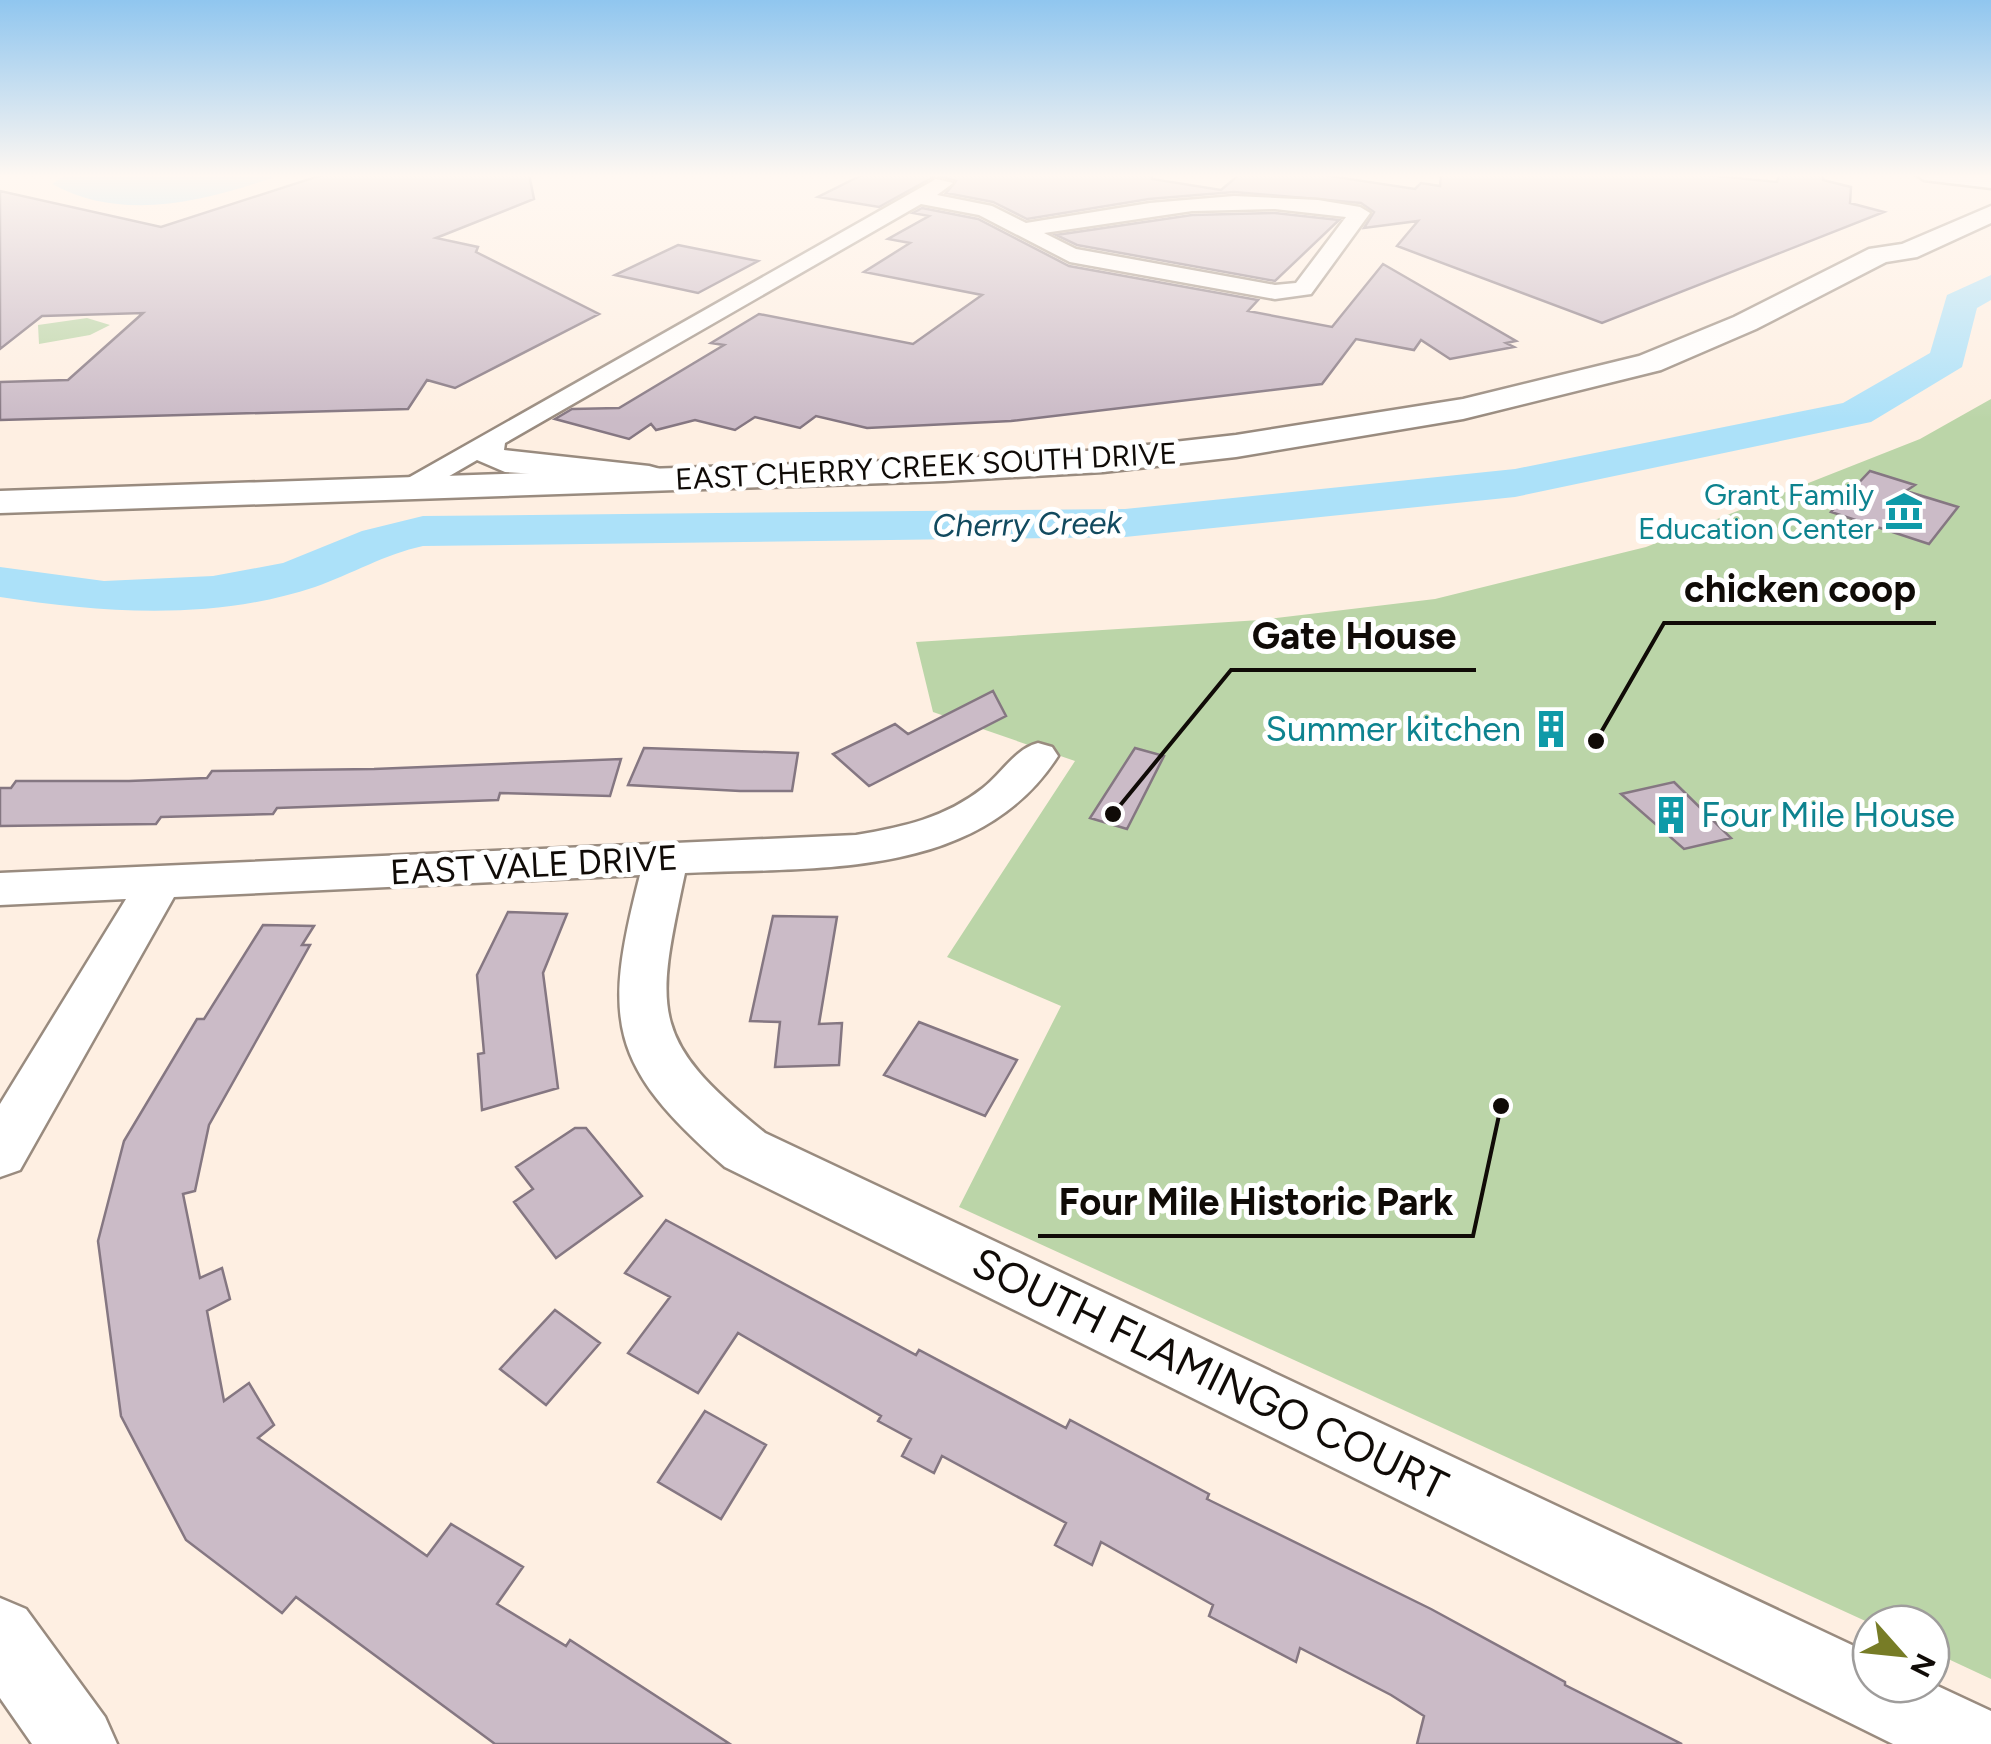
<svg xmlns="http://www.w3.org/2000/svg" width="1991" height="1744" viewBox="0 0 1991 1744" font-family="Figtree,sans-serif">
	<rect width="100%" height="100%" fill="#feefe2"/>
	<path fill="#bbd5a8" d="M87,318L110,325L90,335L39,344L38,325Z
		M1991,399V1679L1931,1651V1624H1872L959,1207L1061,1006L947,957L1075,761L933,712L916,642L1260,620L1435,599L1646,547L1920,439Z"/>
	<path fill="#ace1f9" d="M67,174H284C209,200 125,224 52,184Z"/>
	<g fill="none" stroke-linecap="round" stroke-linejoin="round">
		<path fill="#ace1f9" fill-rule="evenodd" d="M1991,275V300L1977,308L1962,367L1871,422L1515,497L1125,537L423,546C385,554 352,574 315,587C213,621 103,613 0,597V567L104,581L213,576L283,563L362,531L423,516L1125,509L1515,469L1843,403L1930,353L1947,295Z"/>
	</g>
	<path fill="#cbbbc7" stroke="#857782" stroke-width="2.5" d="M325,174H529L534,199L436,238L478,247L476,252L599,314L455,388L427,380L408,409L0,420V382L68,380L143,313L42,316L0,349V191L161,227Z
		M864,174H1151L1152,179L1221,190L1240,174H1317L1415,189L1421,183L1440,186L1441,174H1696L1777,182L1779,174H1823V180L1851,187L1850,203L1884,212L1602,323L1397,246L1418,221L1364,228L1374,212L1361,203L1234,192L1149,199L1027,219L993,202L946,193L956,181L937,175L879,207L818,197Z
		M922,208L978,219L1069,266L1258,300L1248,311L1332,327L1383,264L1516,341L1506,343L1514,347L1450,359L1421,340L1414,350L1356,339L1322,384L1011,421L867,428L816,416L800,428L755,417L735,430L695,420L656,430L651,424L629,439L555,419L572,409L619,408L724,345L711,343L759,314L913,344L982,295L864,272L910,243L888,239L929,216L913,213Z
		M1275,213L1339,220L1275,281L1077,245L1056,235L1192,215Z
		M678,245L758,261L698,293L615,275Z
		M1870,471L1915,485L1906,491L1958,507L1929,544L1831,512Z
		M993,691L1006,716L869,786L833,754L895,724L908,734Z
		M644,748L798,753L792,791H740L628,785Z
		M1135,748L1164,756L1127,829L1090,818Z
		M621,759L610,796L500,793L498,800L277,808L273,814L161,817L156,824L0,826V788H11L16,781H129L207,778L212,771L374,769Z
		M1674,782L1731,838L1684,849L1621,794Z
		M508,912L567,914L543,973L558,1088L482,1110L478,1054L484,1053L477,975Z
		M773,916L837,917L819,1024L842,1023L839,1065L775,1067L780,1022L750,1021Z
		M263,925L314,926L302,945H310L209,1125L195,1191L183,1194L200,1278L222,1268L230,1299L207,1311L224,1401L249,1383L274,1425L258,1438L427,1556L451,1524L523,1567L497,1604L566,1646L570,1640L730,1744H495L296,1597L282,1613L186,1540L121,1416L98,1241L124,1141L197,1019H204Z
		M919,1022L1017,1060L985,1116L884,1075Z
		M575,1128H586L642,1196L556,1258L514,1202L533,1189L516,1167Z
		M666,1220L916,1355L919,1350L1066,1428L1070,1420L1209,1494L1207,1499L1431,1609L1565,1682V1685L1682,1744H1417L1424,1716L1391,1695L1300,1648L1296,1662L1209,1616L1213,1605L1101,1542L1092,1565L1055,1545L1066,1523L942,1456L934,1473L902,1456L911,1439L878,1421L881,1416L738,1333L698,1393L628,1353L670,1297L625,1273Z
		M555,1310L600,1343L546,1405L500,1369Z
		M705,1411L766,1445L721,1519L658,1482Z"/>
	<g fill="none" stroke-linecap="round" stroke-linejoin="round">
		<g stroke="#998b7f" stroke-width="5">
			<path id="minor" d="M1915,174L1991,176V188L1924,180Z
				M936,179L953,183L937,195L992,206L1026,223L1150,203L1234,196L1318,200L1360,207L1370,213L1311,294L1275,299L1070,262L979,215L921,204L505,443L504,450L649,466L660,469L664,475L660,481L505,472L477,460L420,493H398L394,486ZM1275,209L1346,217L1296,283L1275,285L1076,249L1044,233L1192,211Z
				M1038,743L1052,747L1058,756C978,881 815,867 685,873C655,1014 649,1039 765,1133L1871,1654V1684L1931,1683L1991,1711V1744H1893L725,1167C609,1066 602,1022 640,875L174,897L20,1170L0,1177V1104L126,899L0,905V873L856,835C903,827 945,818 983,788C1002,773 1015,749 1038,743Z
				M0,1598L26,1609L105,1717L117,1744H32L0,1698Z"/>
		</g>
		<g stroke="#998b7f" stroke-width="5">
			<path id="major" d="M1991,206V223L1917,257L1886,262L1756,329L1661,370L1463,419L1236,457L1103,472L944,481L0,513V491L944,459L1103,450L1236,435L1463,399L1639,356L1734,317L1869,249L1902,244Z"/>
		</g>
		<use href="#minor" fill="#fff" fill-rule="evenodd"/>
		<use href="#major" fill="#fff" fill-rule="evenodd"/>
	</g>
	<linearGradient id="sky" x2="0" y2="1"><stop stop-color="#90c6ef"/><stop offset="0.42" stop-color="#fff8f2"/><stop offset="1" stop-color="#fff8f2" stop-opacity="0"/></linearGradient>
	<rect width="1991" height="419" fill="url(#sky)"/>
	<defs>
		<g id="museum-bare" transform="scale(3)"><path d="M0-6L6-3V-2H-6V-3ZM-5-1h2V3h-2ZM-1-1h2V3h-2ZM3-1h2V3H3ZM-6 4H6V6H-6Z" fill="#0f9aa8" stroke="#fff" stroke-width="2.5" paint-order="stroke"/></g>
		<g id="building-bare" transform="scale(3)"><path d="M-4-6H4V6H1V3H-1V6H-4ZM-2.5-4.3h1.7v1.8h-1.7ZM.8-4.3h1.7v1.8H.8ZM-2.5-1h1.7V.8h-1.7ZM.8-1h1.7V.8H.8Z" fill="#0f9aa8" stroke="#fff" stroke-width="2.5" paint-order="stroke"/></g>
	</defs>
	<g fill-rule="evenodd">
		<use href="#museum-bare" x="1904" y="511"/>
		<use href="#building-bare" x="1551" y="729"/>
		<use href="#building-bare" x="1671" y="815"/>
	</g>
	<g text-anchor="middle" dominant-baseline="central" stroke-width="10" stroke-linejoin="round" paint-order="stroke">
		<g font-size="30" fill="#100b07" stroke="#fff">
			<text transform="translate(926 466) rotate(-3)">EAST CHERRY CREEK SOUTH DRIVE</text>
		</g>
		<g font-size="30" fill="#0d838f" stroke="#fff" text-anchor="end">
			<text x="1874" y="494">Grant Family<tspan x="1874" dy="34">Education Center</tspan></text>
		</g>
		<g font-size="32" font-style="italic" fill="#124a5f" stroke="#fff">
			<text transform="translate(1027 524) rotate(-1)">Cherry Creek</text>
		</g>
		<g font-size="35" fill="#0d838f" stroke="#fff" text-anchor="end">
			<text x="1521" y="729">Summer kitchen</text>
			<text x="1701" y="815" text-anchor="start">Four Mile House</text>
		</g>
		<g font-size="35" fill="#100b07" stroke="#fff">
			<text transform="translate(534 865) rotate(-3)">EAST VALE DRIVE</text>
		</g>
		<g font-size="42" fill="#100b07" stroke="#fff">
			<text transform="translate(1210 1374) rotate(26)">SOUTH FLAMINGO COURT</text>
		</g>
	</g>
	<path fill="none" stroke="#100b07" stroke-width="4" d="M1596 741L1664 623H1936M1113 814L1231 670H1476M1501 1106L1473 1236H1038"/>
	<g fill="#100b07" stroke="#fff" stroke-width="4">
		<circle cx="1596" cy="741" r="10"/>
		<circle cx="1113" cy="814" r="10"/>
		<circle cx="1501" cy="1106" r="10"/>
	</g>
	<g font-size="38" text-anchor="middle" font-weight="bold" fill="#100b07" stroke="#fff" stroke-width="10" stroke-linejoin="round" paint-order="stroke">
		<text x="1800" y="602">chicken coop</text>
		<text x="1354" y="649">Gate House</text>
		<text x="1256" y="1215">Four Mile Historic Park</text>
	</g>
	<g transform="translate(1901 1654) rotate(117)"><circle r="48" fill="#ffffff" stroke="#9f9d9c" stroke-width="2.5"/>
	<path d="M0-8L18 38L0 25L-18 38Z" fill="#777c26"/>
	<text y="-15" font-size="28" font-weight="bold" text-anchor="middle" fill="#100b07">N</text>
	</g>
</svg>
